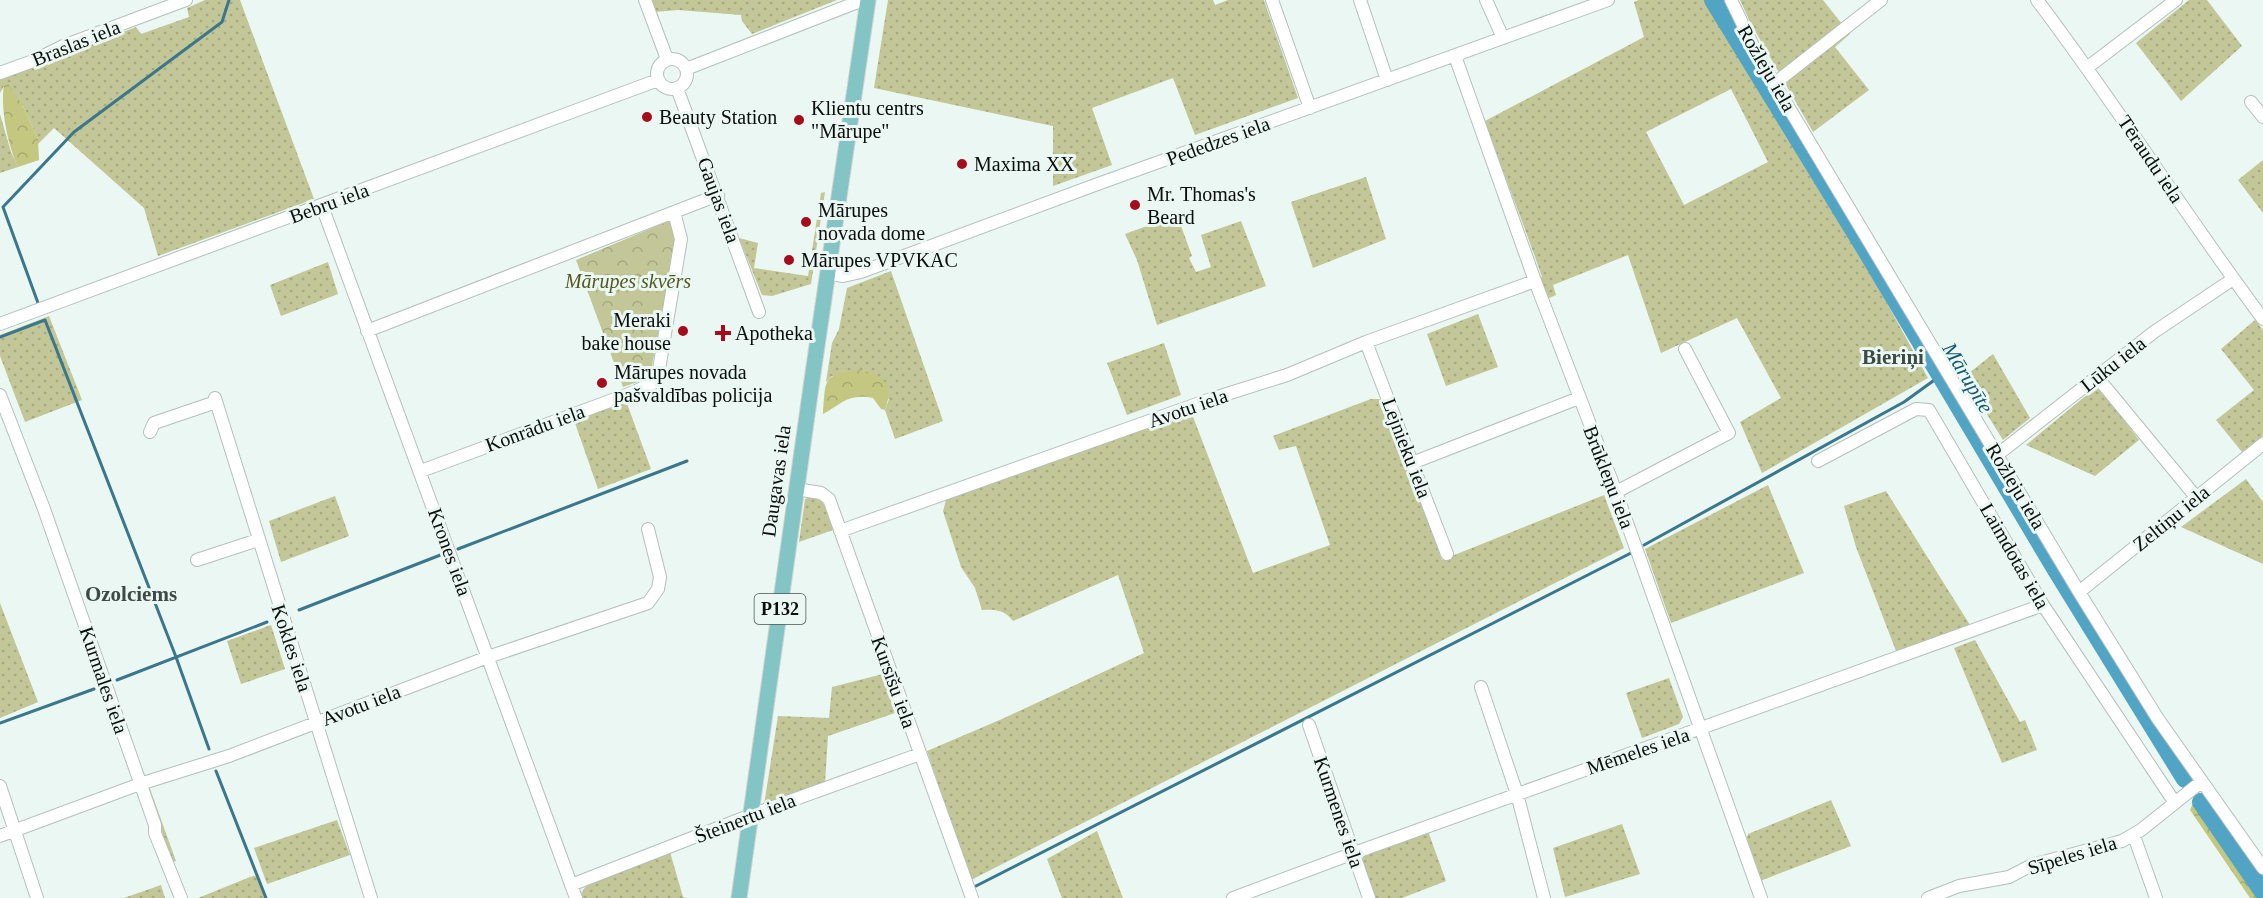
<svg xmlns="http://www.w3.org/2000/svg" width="2263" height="898" viewBox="0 0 2263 898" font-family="'Times New Roman',serif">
	<defs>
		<pattern id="grass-dots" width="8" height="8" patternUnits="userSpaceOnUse" patternTransform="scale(1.5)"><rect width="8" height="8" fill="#c3c696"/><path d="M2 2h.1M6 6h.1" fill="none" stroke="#a6a980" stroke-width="1.8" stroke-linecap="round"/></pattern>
		<pattern id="forest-crowns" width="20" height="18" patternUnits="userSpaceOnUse" patternTransform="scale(1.5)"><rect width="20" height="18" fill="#c3c780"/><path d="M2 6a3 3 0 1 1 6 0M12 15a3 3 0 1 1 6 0" fill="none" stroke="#a6aa6d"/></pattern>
		<pattern id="park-crowns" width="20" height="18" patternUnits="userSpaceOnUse" patternTransform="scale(1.5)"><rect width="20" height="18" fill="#c3c696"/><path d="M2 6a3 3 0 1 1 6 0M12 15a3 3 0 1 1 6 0" fill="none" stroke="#a6a980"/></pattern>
	</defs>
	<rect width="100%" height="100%" fill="#eaf7f2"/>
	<path fill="url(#grass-dots)" fill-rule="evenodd" d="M205,0H240L314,199L158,256L144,208L54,128L38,144V139L23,106L4,86L0,93V80L136,27L141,34L189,17L187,8Z
		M650,0H837L752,34L742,21L741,15L678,10L654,12Z
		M888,0H1213L1215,5L1228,0H1264L1298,98L1195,135L1173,78L1092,108L1112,165L1053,186V126L874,88Z
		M1639,0H1724L1737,29L1928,378L1762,473L1740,422L1781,398L1737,318L1661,353L1628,255L1553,285L1556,295L1547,299L1539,278L1542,277C1524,224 1503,173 1485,121L1644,37L1634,2ZM1731,89L1768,162L1684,205L1646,132Z
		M1740,0H1823L1850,34L1835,47L1869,90L1813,132L1750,22Z
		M2189,0H2207L2242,46L2181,101L2136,43Z
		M0,114L11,152L18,167L0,173Z
		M2263,160V213L2238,180Z
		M1366,177L1386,239L1313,268L1291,202Z
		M825,192L811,284L772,296L762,295L739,238L758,243L754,268L808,276L821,193Z
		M1177,215L1192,256L1189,258L1196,272L1211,267L1201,235L1241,221L1266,286L1157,325L1137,260L1125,234Z
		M328,262L338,294L281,316L270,285Z
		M891,271L943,421L895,439L885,410L889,399L832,376L826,382L832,343L839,329L847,288Z
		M1478,314L1498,367L1446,386L1427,334Z
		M49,316L82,400L25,422L0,356V335Z
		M2255,320L2263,330V436L2242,452L2216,420L2254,390L2221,349Z
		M1164,343L1181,395L1127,415L1107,363Z
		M1993,354L2030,418L2003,440L1964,377Z
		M2094,389L2101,390L2139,440L2095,476L2026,445Z
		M1371,399H1382L1442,560L1604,495L1624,548L971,880L927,751L1002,719L1144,653L1118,575L1013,621C1005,610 995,609 982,610L975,588L961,567L943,511L947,497L1190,409L1253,573L1330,545L1296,446L1279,450L1273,436Z
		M626,401L651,469L598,489L574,420Z
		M2246,479L2263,502V564L2181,527Z
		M1768,485L1804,573L1671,623L1645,549Z
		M1886,491L1970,625L1896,651L1856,547L1844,506Z
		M335,496L349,536L281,562L269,521Z
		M810,497C825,499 834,514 833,530L799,542L805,499Z
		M0,603L38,702L0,718Z
		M271,625L285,669L241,684L227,641Z
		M1975,640L2020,722L2025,720L2037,750L2002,763L1954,648Z
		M883,674L895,713L828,736L825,783L764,805L778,716L829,718L832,687Z
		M1669,678L1683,717L1679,724L1642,738L1626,693Z
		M149,786L176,861L172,862L166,849L147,791Z
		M1831,800L1851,846L1760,881L1745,843L1748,834Z
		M337,820L350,855L267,884L254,848Z
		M1622,824L1640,874L1565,897L1553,848Z
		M1097,831L1123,898H1062L1047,859Z
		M1428,831L1446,881L1402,898H1374L1362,862L1364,853Z
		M670,852L683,897L687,898H580L583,890L590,881Z
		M258,875L267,898H198L250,877Z
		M161,885L165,898H124Z"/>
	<path fill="url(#forest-crowns)" d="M8,84L23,106L38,139L39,160L18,167C8,146 0,107 4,86Z
		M860,370C883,375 894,385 885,410L881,409L873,398C848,393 843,403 823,414C826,378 822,375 860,370Z
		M2198,792L2204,794L2263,880V898H2250L2190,810Z"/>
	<path fill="url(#park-crowns)" d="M671,220L678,229L651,371L646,379L623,387L576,260Z"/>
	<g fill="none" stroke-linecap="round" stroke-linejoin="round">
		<path stroke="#3b778c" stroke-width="3" d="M38,303L3,207L74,132L222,22L229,0
			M0,337L45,320L176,657L209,749
			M1644,545L1904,402L1940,376
			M458,549L687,461
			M299,610L443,554
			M117,680L267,622
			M0,723L94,689
			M216,771L266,898
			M976,886L1631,553"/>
		<path stroke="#51a4c4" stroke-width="18" d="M1713,0L1864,247L2056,570L2185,779
			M2201,802L2263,892"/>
		<g stroke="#b4c0bb" stroke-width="14">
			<path id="minor" d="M645,0L667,59
				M1272,0L1310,108
				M1360,0L1387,80
				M1486,0L1503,38
				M1731,0L1759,58L2079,592L2158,719L2263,868
				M2037,0C2116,104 2185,215 2263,319
				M1455,56L1535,281L1616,492L1761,898
				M657 74a15 15 0 1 1 30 0a15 15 0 1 1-30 0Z
				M2088,67L2176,0
				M686,69L863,0
				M0,73L33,61L63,46L186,0
				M1775,83L1881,0
				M677,88L759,312
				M2251,102L2263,117
				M322,206L576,898
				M827,273L843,276L861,272L1095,185L1608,0
				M0,324L658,80
				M367,331L718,195
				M1366,342L1447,554
				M2097,377L2196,497
				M0,395L44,509L155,825V833L181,898
				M215,398L371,898
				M150,432L154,423L216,402
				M1997,455L2154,332L2233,279
				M1818,461L1916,409L1929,410L2043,605L2175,803
				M1412,463L1579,398
				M421,471L634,392L655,382L658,375L681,239L674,212
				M796,489L821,493L829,499L972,898
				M1616,492L1729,433L1685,349
				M840,531L1211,399L1287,375L1366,342L1535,281
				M197,560L258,540
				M2079,592L2263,444
				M1481,687L1517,794L1544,898
				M1309,725L1369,898
				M0,786L37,898
				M0,836L140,784L229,756L488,657L648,603L658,589L660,577L648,529
				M2134,836L2156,898
				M571,885L751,815L920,754
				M1233,898L1354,853L2043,605
				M1928,898L1959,886L2009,877L2032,865L2122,841L2141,830L2201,782"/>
		</g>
		<g stroke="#d3d3d3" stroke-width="17">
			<path id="major" d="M739,898L813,373L868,0"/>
		</g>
		<use href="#minor" stroke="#fff" stroke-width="12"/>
		<use href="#major" stroke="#83c4c5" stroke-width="15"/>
	</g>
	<g fill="#a50d1c" stroke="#eaf7f2" stroke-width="2">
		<circle cx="647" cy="117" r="6"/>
		<circle cx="799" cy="120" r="6"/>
		<circle cx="962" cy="164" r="6"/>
		<circle cx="1135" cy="205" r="6"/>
		<circle cx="806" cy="222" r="6"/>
		<circle cx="789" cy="260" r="6"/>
		<circle cx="683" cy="331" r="6"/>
		<path d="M720 324h6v6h6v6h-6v6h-6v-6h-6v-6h6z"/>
		<circle cx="602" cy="383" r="6"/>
	</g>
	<g text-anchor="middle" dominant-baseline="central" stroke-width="6" stroke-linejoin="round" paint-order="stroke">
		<rect fill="#eaf7f2" stroke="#4c5350" stroke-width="1.5" x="754.5" y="594" width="51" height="30" rx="4.5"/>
		<g font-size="18" font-weight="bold" fill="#090d0b">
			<text x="780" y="609">P132</text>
		</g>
		<g font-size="20" fill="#090d0b" stroke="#eaf7f2">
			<text transform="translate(76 43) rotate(-22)">Braslas iela</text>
			<text transform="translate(1767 68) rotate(60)">Rožleju iela</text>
			<text transform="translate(1218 141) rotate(-20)">Pededzes iela</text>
			<text transform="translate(2151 159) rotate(56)">Tēraudu iela</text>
			<text transform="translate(719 200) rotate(70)">Gaujas iela</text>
			<text transform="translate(329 203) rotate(-20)">Bebru iela</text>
			<text transform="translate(2113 364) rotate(-38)">Lūku iela</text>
			<text transform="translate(1188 408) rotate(-19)">Avotu iela</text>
			<text transform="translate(535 428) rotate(-20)">Konrādu iela</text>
			<text transform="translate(1407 448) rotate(69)">Lejnieku iela</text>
			<text transform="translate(1609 477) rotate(69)">Brūkleņu iela</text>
			<text transform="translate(776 481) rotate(-82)">Daugavas iela</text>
			<text transform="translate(2016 486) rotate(59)">Rožleju iela</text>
			<text transform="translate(2171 518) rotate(-39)">Zeltiņu iela</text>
			<text transform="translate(450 552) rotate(70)">Krones iela</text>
			<text transform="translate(2015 556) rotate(60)">Laimdotas iela</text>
			<text transform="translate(292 648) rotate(72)">Kokles iela</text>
			<text transform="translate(104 680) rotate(71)">Kurmales iela</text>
			<text transform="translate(894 682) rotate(70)">Kursīšu iela</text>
			<text transform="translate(361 705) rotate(-21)">Avotu iela</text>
			<text transform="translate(1638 751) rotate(-19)">Mēmeles iela</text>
			<text transform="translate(1339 812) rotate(71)">Kurmenes iela</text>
			<text transform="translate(745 818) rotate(-21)">Šteinertu iela</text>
			<text transform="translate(2072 855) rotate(-17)">Sīpeles iela</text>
		</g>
		<g font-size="20" fill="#090d0b" stroke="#eaf7f2" text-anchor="start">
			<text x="811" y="108">Klientu centrs<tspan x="811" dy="23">"Mārupe"</tspan></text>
			<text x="659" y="117">Beauty Station</text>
			<text x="974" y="164">Maxima XX</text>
			<text x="1147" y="194">Mr. Thomas's<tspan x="1147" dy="23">Beard</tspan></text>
			<text x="818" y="210">Mārupes<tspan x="818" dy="23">novada dome</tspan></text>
			<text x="801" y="260">Mārupes VPVKAC</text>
			<text x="671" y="320" text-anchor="end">Meraki<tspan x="671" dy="23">bake house</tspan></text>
			<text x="735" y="333">Apotheka</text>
			<text x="614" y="372">Mārupes novada<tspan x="614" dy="23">pašvaldības policija</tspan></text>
		</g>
		<g font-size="20" font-style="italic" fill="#545621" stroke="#eaf7f2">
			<text x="628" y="281">Mārupes skvērs</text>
		</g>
		<g font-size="21" font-weight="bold" fill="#3f4945" stroke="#eaf7f2">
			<text x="1893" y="357">Bieriņi</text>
			<text x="131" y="594">Ozolciems</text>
		</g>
		<g font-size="21" font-style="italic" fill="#165870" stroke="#eaf7f2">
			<text transform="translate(1968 378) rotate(59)">Mārupīte</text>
		</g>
	</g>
</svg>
